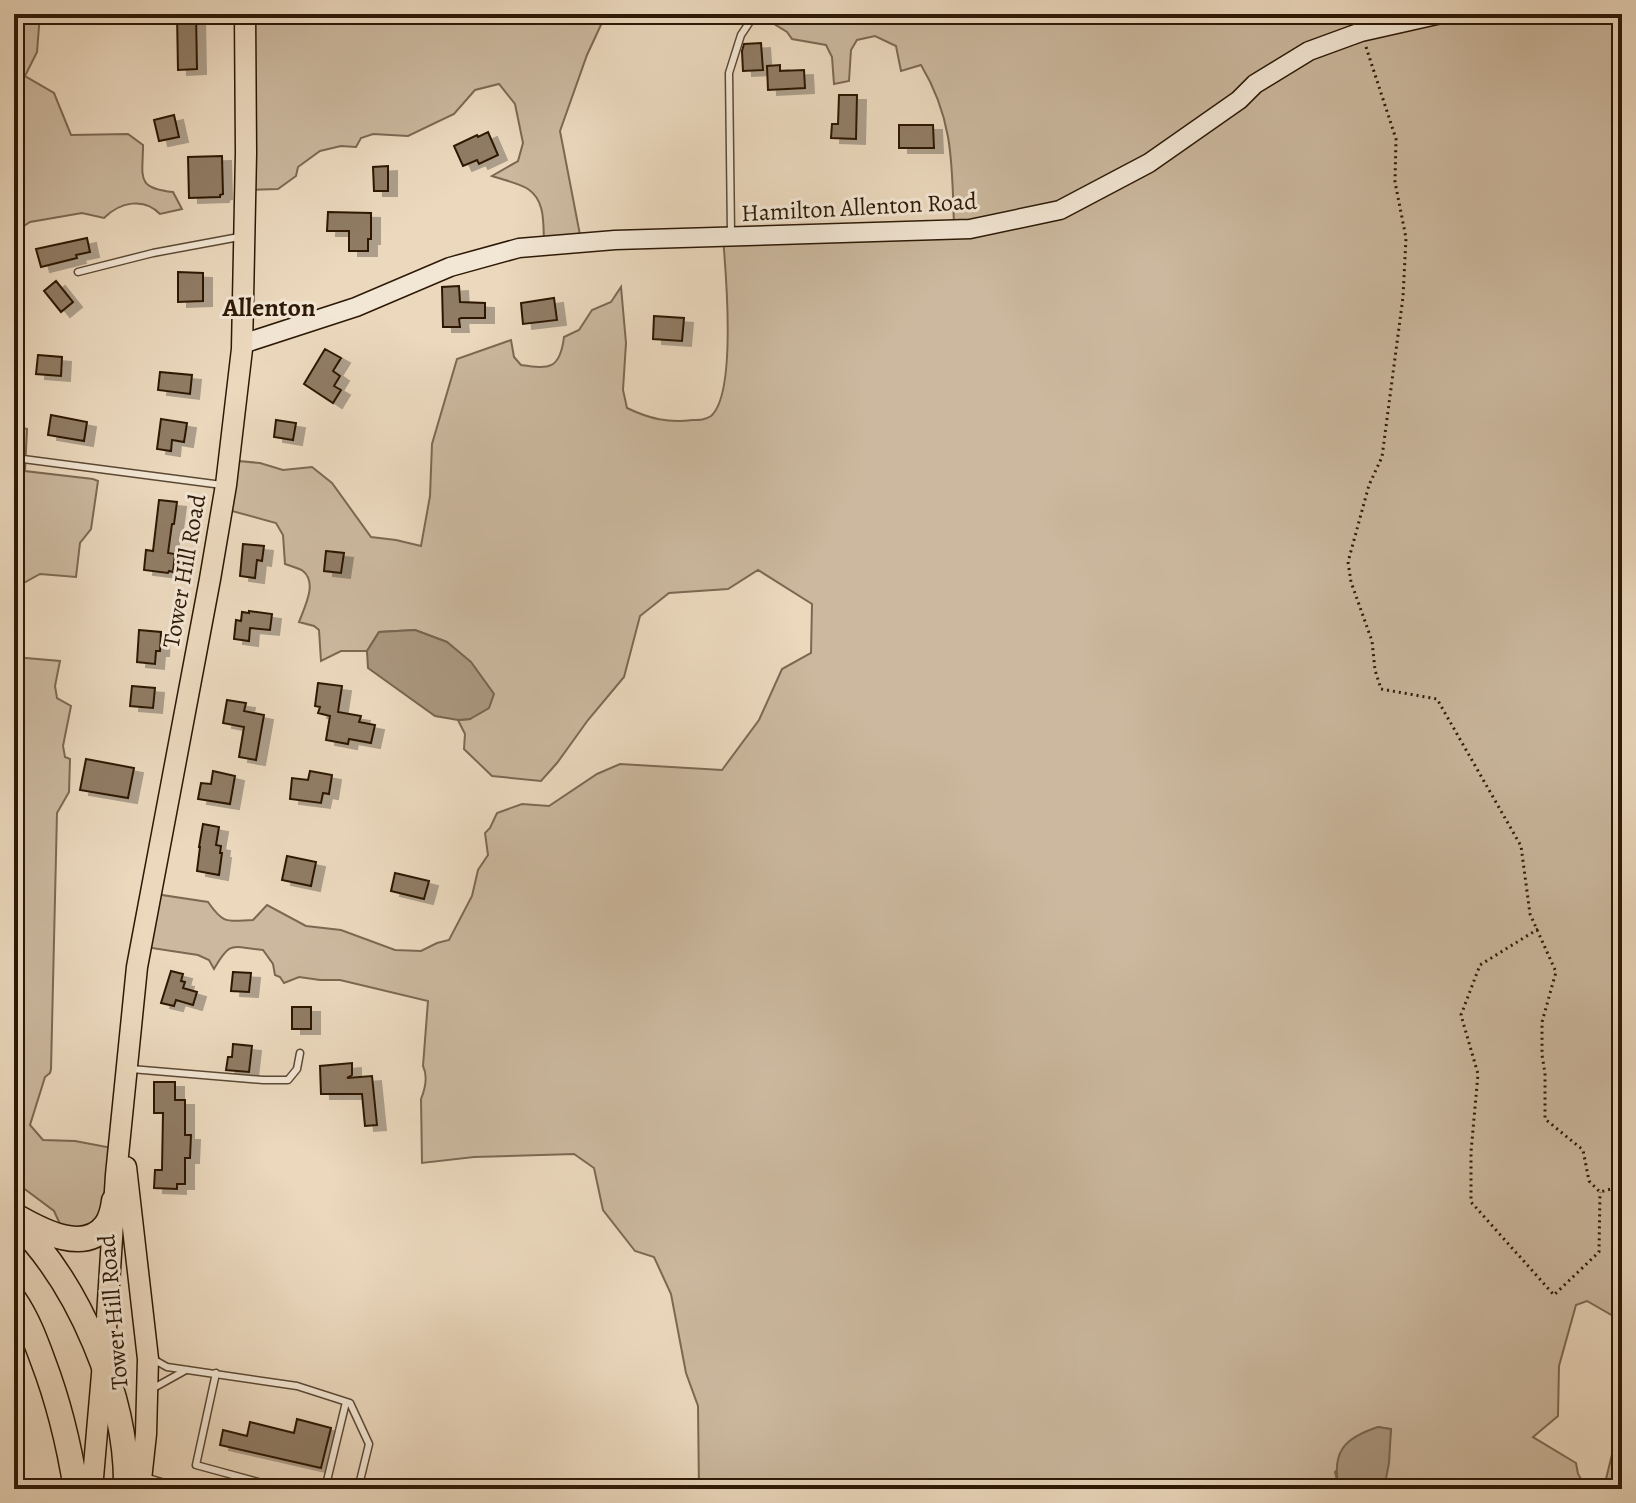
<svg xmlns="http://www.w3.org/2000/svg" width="1636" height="1503" viewBox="0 0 1636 1503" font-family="Alegreya,serif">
	<defs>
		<filter id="shadow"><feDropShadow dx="9" dy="5" stdDeviation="0" flood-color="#0004"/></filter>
	</defs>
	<rect width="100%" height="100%" fill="#ebd8bd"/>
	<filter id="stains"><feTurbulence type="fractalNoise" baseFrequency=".0025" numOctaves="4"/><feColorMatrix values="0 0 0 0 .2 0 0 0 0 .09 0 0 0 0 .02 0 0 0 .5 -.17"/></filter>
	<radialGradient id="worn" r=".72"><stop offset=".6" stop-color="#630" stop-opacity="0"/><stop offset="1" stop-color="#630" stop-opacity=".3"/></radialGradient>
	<path fill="#cbb89e" stroke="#7c6852" stroke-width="2" d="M14,14H40L37,52L25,76L54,93L71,135L128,134L143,145C143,177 135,188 173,192L182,209L160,214C144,197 120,202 104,218L82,213L30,222L21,228L17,237V251L14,252Z
		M244,14H606L587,55L560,131L581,240L544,243C543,225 546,201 528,189C519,183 503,180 492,176L518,161L523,143L515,104L499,84L475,90L454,114L408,136L373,134L361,138L356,147L341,146L320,151L298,167L296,176L278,189L248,190Z
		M758,14H798L800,16L818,18L827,14H1349L1354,40L1448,14H1622V1321L1587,1301L1576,1305L1559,1366L1558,1416L1533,1437L1576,1463L1578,1474L1587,1489H1384L1391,1429L1378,1427L1335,1472L1339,1489H699L698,1406L686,1373L671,1294L654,1257L635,1251L603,1210L594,1168L574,1154L474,1157L422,1163L421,1099C425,1089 428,1076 423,1066L428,1001L340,980H320L299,977L284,983L280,977L275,975L273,964L263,950C231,947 231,940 214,969L209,960L198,955L145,947L155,894L208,902C224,925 227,921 253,920L267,905L306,926L341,930L395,950L421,951L437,943L449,940L472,896L478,870L488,855L485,833L490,828L497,813L522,804L549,806L597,774L620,764L722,770L759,720L782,669L811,653L812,604L758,570L728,589L669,593L640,616L624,677L588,720L557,763L541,781L492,776L464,749L465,734L458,720L470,719L447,642L415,630L379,632L367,651H341L321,661L319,630L314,626L299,622C304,608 318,583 303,571C299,568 290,566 285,564L283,535L276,523L221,508L228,460L260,463L283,470L312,467L332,483L371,537L396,540L421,546L430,496L432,444L457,359L511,340L514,357L521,365C549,369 560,370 564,337L579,330L592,310L611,302L621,287L626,343L623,390L627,408C650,419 668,423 693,420C700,420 705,420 711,416C737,393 726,273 723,238L954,227C952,166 954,120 921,65L901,71L896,46L875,36L857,40L851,50L849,81L834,84L832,57L826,45L792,39L787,32Z
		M14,425L27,429L25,471L93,479L98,481L91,529L80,543L76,577L40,574L22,584L21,587L14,586Z
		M14,657L60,661L55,686L57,698L71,706L63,746L65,757L70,759L69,792L57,813L51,1069L50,1073L45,1077L30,1125L43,1140L75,1141L128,1151V1175L118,1213L65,1235L54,1211L14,1181Z
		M1622,1414V1489H1611L1606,1479Z"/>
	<path fill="#aa977f" stroke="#78654f" stroke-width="2" d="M415,630L447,642L471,662L494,694L489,708L470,719L458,720L435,716L368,668L367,651L379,632Z
		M1378,1427L1391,1429L1389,1463L1384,1489H1339C1331,1452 1344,1438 1378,1427Z"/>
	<path fill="#907c65" stroke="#2d1906" stroke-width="2" filter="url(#shadow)" d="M177,14H196L197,69L178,70Z
		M761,43L763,70L743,71L742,51L744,44Z
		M780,65V71L804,70L805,88L768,90L767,66Z
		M839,95H857L856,139L831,138L832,124H838Z
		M174,115L179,137L159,141L154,120Z
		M899,125H933L934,148H899Z
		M488,132L498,155L479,164L477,160L463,166L454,146L477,135L478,137Z
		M222,156L223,194L220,195V197L189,198L188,157Z
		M388,166V191H374L373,167Z
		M328,212L371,213V239H368V251H349V231H327Z
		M87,238L90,252L76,255L77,258L41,267L36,249Z
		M178,272L203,273V301L178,302Z
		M56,281L73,302L61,312L44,291Z
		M459,286L460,302L485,303V318H461L459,319L460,327H443L442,287Z
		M554,298L557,320L523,324L521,303Z
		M654,316L684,318L682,341L653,339Z
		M325,349L341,358L333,371L340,376L334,386L341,390L333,403L304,384Z
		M38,355L62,357L61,376L36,374Z
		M160,372L192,375L190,394L158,390Z
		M51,415L87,422L84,441L48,435Z
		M161,419L187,423L184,442L172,440L171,451L157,449Z
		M276,420L296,423L293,440L274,437Z
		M159,500L177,502L174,524H172L168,553L175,554L173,572L169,571L168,573L144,570L146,550L153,551Z
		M243,544L264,546L262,561L257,560L255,578L240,576Z
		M326,551L344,553L341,573L324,571Z
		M249,611L272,614L270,630L250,628L249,641L234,639L236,620L241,621L242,612L249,613Z
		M139,630L161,632L160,651H156L155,664L137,662Z
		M318,683L342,686L338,712L361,716L359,722L375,725L371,743L349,739L348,744L326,740L330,716L318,713L320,707L315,706Z
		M132,686L155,688L153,708L130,706Z
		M227,700L246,703L244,711L264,715L256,760L239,757L244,727L223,723Z
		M86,759L134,768L128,798L80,790Z
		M213,771L235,776L230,804L198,799L201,783L211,784Z
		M310,771L332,775L329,794L323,793L321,803L290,799L292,778L308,780Z
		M203,824L219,827L216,845L221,846L220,853H222L219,875L197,871L200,847H199Z
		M287,856L316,862L311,886L282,880Z
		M395,873L429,881L424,899L391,891Z
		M171,971L183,974L181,981L185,982L183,988L197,992L193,1005L176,1000L174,1006L161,1003Z
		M233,972L251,973L249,992L231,991Z
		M292,1007H311V1029H292Z
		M233,1044L252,1046L249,1072L226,1070L228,1057H232Z
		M352,1063V1075L347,1078L372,1076L377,1125L365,1126L362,1094H321L320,1066Z
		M154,1082H175V1100H185V1135H191L190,1158H185V1184H177V1189L154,1188L155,1170H162L163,1113H154Z
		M297,1419L331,1428L321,1468L220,1445L223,1430L247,1436L250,1422L294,1433Z"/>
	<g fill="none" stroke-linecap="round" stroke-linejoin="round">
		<g stroke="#5c4934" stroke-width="9">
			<path id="lane" d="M731,234L729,73L741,35L755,14
				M78,272L153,253L239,237
				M14,454L23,459L222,485
				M131,1069L263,1080H288L297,1069L300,1053
				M151,1358L167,1367L297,1386L350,1403L369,1444L358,1489
				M216,1373L196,1465L262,1483L260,1489
				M150,1390L186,1370
				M145,1477L184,1489
				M262,1483L285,1489
				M325,1489L346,1402"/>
		</g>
		<g stroke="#2d1906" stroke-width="21">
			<path id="secondary" d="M242,344L356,307L450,267L519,248L615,240L970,229L1060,210L1149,163L1239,100L1255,84L1309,51L1361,32L1441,14"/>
		</g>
		<g stroke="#2d1906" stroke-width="23">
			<path id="primary" d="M126,1167L148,1359L146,1434L140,1489
				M92,1489L107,1317L116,1175L137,967L210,579L226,485L242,349L246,153L245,14"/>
		</g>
		<g stroke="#2d1906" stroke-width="27">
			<path id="highway" d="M19,1218C42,1231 85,1254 106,1225C111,1218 113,1209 114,1201
				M14,1220C79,1283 128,1398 126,1489
				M14,1299C27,1318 35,1339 43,1361C59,1403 69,1445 76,1489"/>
		</g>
		<path stroke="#2d1906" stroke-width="3" stroke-dasharray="2 4" stroke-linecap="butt" d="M1366,47L1396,139L1395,182L1406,238L1403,297L1382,457L1369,485L1348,562L1351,582L1372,641L1375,670L1381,689L1437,699L1521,846L1530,914L1556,972L1542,1022V1055L1545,1073V1119L1583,1150L1589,1181L1600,1192L1622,1186
			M1538,929L1480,965L1461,1015L1478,1074L1471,1152V1202L1554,1295L1599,1252L1600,1192"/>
		<use href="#lane" stroke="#f2e6d4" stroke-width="6"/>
		<use href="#secondary" stroke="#f2e6d4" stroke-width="18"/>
		<use href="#primary" stroke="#ebd8bd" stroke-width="20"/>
		<use href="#highway" stroke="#ebd8bd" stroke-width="24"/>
	</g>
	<g text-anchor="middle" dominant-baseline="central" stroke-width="6" stroke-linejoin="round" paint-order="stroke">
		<g font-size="24" fill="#2d1906" stroke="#f2e6d4">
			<text transform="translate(859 207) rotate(-3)">Hamilton Allenton Road</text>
			<text transform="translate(184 571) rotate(-80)">Tower Hill Road</text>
			<text transform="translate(113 1312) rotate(-95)">Tower Hill Road</text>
		</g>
		<g font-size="26" font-weight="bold" fill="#2d1906" stroke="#f2e6d4">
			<text x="269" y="307">Allenton</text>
		</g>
	</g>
	<rect width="1636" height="1503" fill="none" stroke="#ebd8bd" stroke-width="48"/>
	<rect x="16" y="16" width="1604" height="1471" fill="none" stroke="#2d1906" stroke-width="4"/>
	<rect x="24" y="24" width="1588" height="1455" fill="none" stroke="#2d1906" stroke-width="2"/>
	<rect width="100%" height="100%" filter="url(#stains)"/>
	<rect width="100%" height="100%" fill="url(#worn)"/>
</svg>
